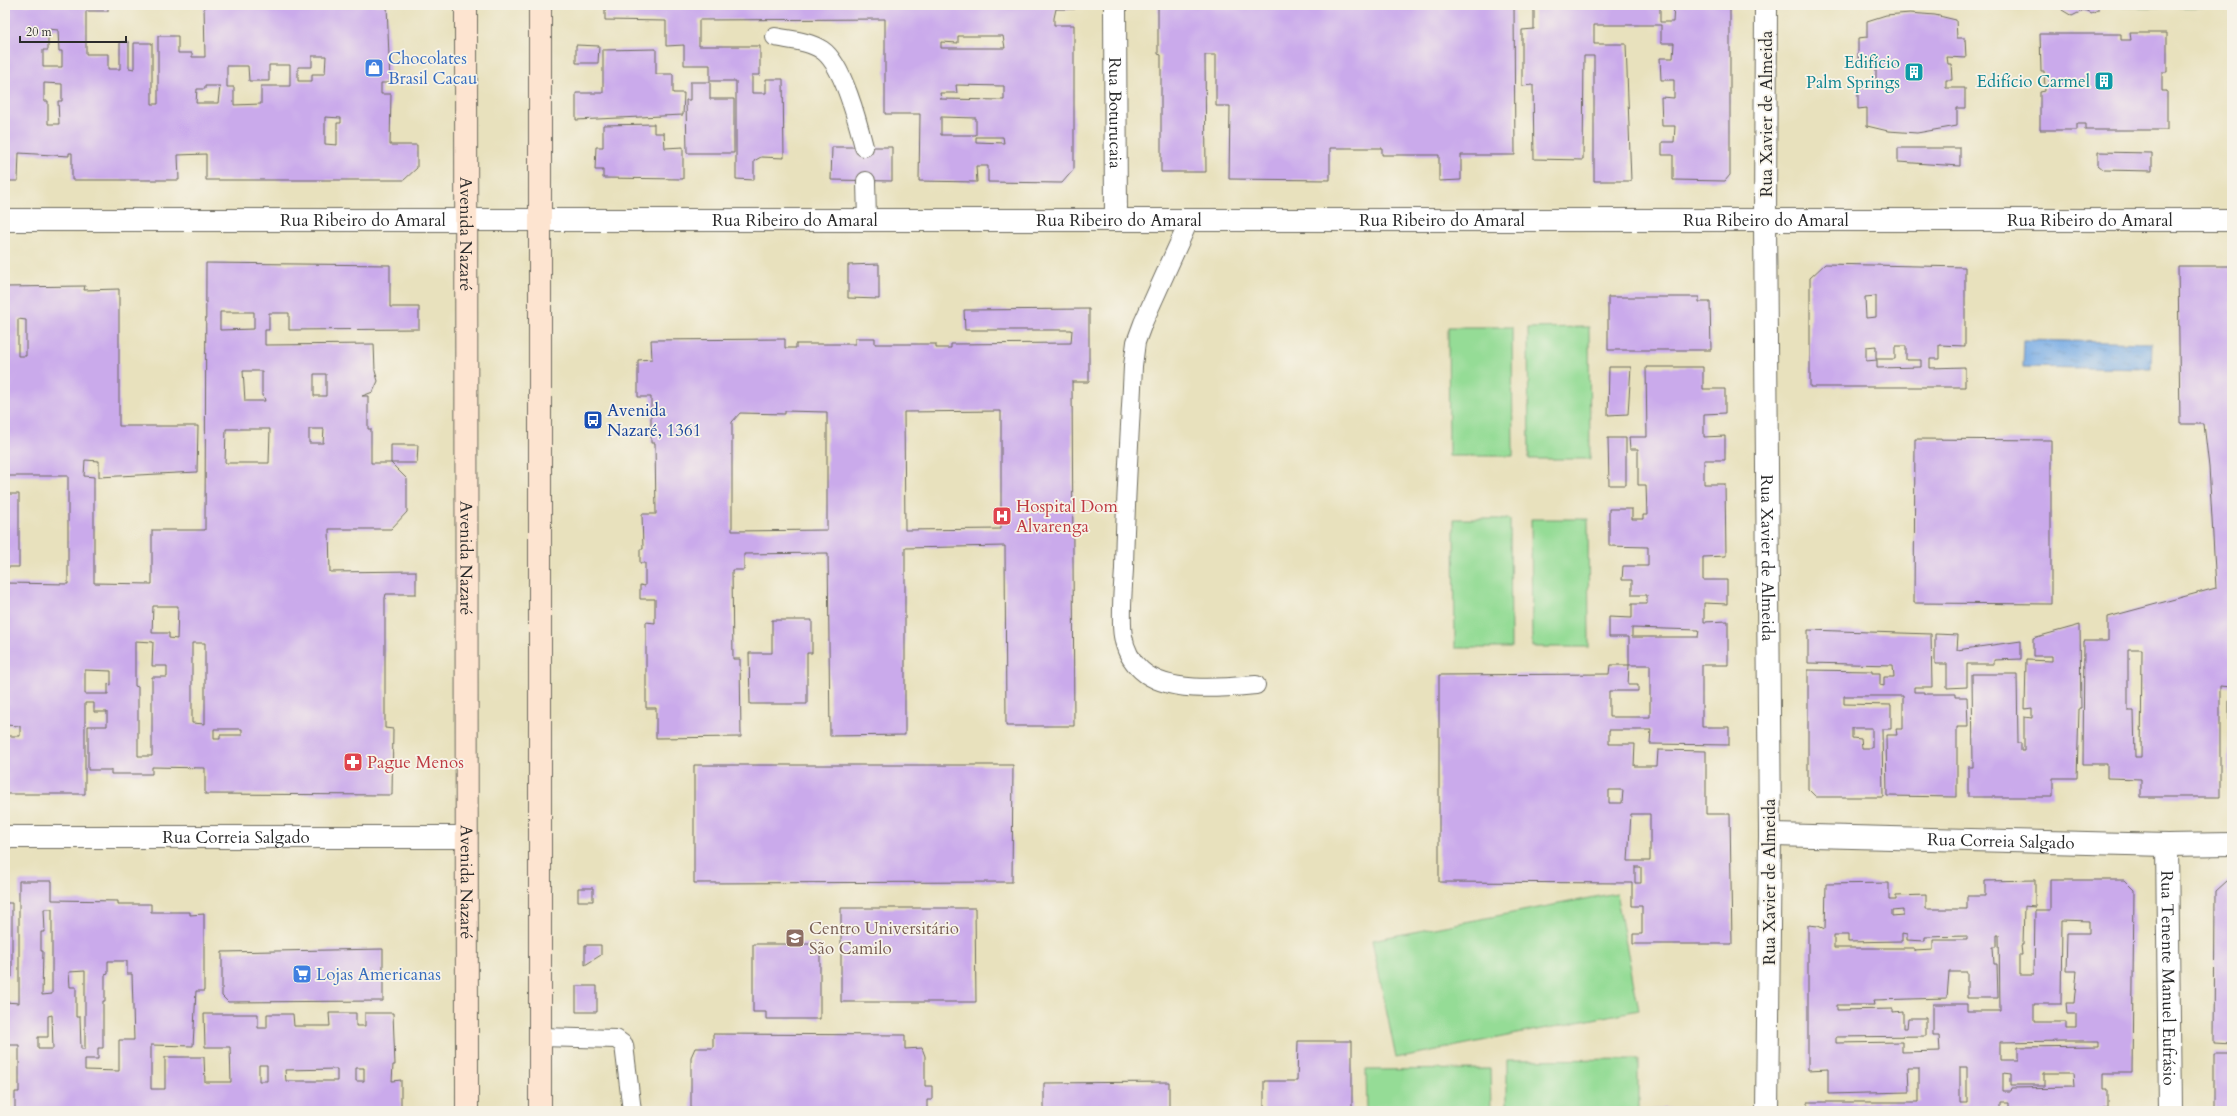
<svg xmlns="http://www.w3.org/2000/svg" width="2237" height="1116" viewBox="0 0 2237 1116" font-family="Cardo,serif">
	<defs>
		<pattern id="water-ripples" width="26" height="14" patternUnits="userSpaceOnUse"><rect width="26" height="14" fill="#78ace5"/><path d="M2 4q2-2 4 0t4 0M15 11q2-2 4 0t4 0" fill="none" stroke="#638cba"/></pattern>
	</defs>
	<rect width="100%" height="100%" fill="#f7f3e8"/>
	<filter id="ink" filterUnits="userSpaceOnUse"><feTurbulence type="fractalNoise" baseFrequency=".025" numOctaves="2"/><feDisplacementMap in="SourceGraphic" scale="8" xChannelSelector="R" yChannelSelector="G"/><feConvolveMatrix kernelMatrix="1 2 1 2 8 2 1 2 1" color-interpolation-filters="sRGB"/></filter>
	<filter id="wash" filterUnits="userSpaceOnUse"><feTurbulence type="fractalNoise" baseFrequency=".012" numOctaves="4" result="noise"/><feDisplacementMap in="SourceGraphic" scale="16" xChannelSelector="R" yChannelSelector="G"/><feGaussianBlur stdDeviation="0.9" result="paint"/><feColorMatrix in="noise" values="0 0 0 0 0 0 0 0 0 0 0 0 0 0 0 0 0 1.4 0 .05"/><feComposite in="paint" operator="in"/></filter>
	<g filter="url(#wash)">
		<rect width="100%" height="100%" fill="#e8e1bd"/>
		<path fill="#95dc96" stroke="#608460" d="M2122,5H2212V7H2122Z
			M1448,327H1512L1513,456H1449Z
			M1589,327L1590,459H1529L1528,328Z
			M1454,519H1510L1511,648H1455Z
			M1531,519H1588L1589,647H1532Z
			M1616,893L1639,1010L1396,1058L1372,940Z
			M1638,1059V1111H1507V1060Z
			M1490,1069L1491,1111H1367L1366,1070Z"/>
		<path fill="url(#water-ripples)" stroke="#526c88" d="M2024,340L2152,343L2151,369L2023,367Z"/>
		<g id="blocks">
			<path fill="#caaaeb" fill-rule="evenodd" d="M5,5H108V11H86V54H108V69H120V42H129V68L134,69V43H152V104H158V36H178V53H192V57H205L204,5H387L390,83H381V94H391L390,145H417V168L404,180H206V154L178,155L179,180H72V153H69V156L19,153L18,181H5ZM48,29L58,30L59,51H62V67H43V50H48ZM312,56H326L325,74H312V81H298V67H312ZM269,65H290V86H261V104L234,105V87H227V66H248L249,81H269ZM44,83L62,84V101H58L59,124H48V101H44ZM205,86H220L218,103H196L197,89H205ZM325,117L341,118V123H337V145L325,144Z
				M605,5H1074L1075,9H1056L1054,18V25H1074V169L1062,183L988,182V166H976L977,182L919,181L920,114H885V19L699,20V46H760V75H752V93H766V79H783L784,158L761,157L754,161V180L736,179V81H710V65H684V45L666,46V21L605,20ZM958,36H1003L1005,48H941V42L958,43ZM956,85L1004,86V100L941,99L940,93H957ZM941,117L976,118V135H941ZM976,137H1003L1004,143L976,142Z
				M1158,5H1514L1515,155H1461V180L1439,181V155H1382V148H1330V180L1229,179L1230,106H1216V55H1205L1206,172H1161V55L1158,54Z
				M1534,5H1660V22H1673L1674,5H1730V175L1725,181L1673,180V155H1662V142H1674L1675,126H1662L1661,97L1674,98V80H1661L1660,58H1673L1674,43H1661V25H1594V44H1626L1631,181H1594V56H1584L1583,160L1534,159L1533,85L1522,86V30L1534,29Z
				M2062,5H2098V10L2091,13L2084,10L2072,16L2062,10Z
				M1910,13L1935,15L1956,20L1957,38H1965L1966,58L1947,57L1948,64H1951L1952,80H1946V88H1965V108H1957V126L1917,133L1888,131L1867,126V108L1858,109V88H1876V58H1858V38L1867,37V21L1886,15Z
				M2130,33H2167V72H2162V91H2167V130H2085V124H2077V130H2040V92L2045,91L2044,71H2041L2040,34H2121V40H2131Z
				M576,45L599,46L598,63H576Z
				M656,49V74H673V93H684L683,115L576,120V93H603V50Z
				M690,82H710V99H734V153H687L686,100H690Z
				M654,124V133H664L665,148L683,147V179L603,178V170H595L596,147H603V125Z
				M832,147H892V181L831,180Z
				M1898,148H1960V166L1898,162Z
				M2098,152L2152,153V171L2104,170L2098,165Z
				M206,263L390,265V307H419V329L289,330V313H269V330H265V345L374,344L375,371L378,381L373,392L362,396H368V429H371V463H391V445H418L417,463H391L407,479V512L391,529H329L330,572L416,571V594H386L385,598V728L393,729L392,795L205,794V768L152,767V774H111V770H88V726H107V712H94V703H85V794H5V736H20V726L5,725V583L68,584V476H5V287L85,286L84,290L119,289V426H198L197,472L99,477V461L85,460L84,476L94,477V583L152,584V530H205ZM220,312H254V329L220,330ZM18,319L26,320V356H18ZM243,371H262V396L264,397L265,401H245ZM314,374H326V396H314ZM226,429H270L269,463H225ZM309,429H324L323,443H309ZM153,606H178L177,639L169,638V633H152ZM135,641L153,642L152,666H167V677H152V756H138V687L135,686ZM192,643H205V724L192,723ZM85,670L111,671V685L108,684V694H85ZM214,729H242V735H220V739H214Z
				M879,264V299L848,298V265Z
				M1825,264L1965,267V346L1939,345V359H1930V368L1965,367V387H1810V278ZM1876,296V317L1866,318L1865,297ZM1876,346V359H1895V346H1906V360H1921V367L1877,368V360L1866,361V347Z
				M2178,266H2232V687L2220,686V797H2141V779L2107,778V764H2083L2084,641H2108V617L2216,588L2209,467L2204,424H2180ZM2128,649H2142L2141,757H2135L2134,711H2128Z
				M1608,297H1699V302H1710L1711,350H1608Z
				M1089,309V382H1072L1074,726H1006L1005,546L905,548V735L830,736L828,553L744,554V570H732L733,659H740L741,737L656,738V708H646V622L655,623V599H640V585L645,586V563H640V549H643L642,514H656L655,443H651V397H638V360L652,359L651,340L785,339V348H796V344H855V338H875V344H936V348H951V344L1071,343L1072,330H965L964,310ZM785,411L827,412V530L732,531V422L740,413L785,414ZM1001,411V529L905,530L904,412Z
				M1609,367H1631L1628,414L1608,415Z
				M1646,367H1703V389H1725V413L1704,414V437L1725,436V460H1704V484H1725L1726,556L1703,557V580H1727V604L1704,603V622L1728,621V665H1702V727H1729V745L1650,744L1651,730H1609V744H1635L1634,766H1657L1658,750L1706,751V814H1730L1732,944H1633V934H1642V906H1632V883L1439,882V675L1609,674L1610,665H1629L1628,685H1638V691H1609V717H1650V665H1629V637H1609V617L1632,618V604H1647V595H1632V580H1622L1623,566H1648V547L1609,546V509H1632V519H1643V515H1647L1646,485H1638V449H1630L1629,437H1647ZM1632,628L1699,630L1698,637H1632ZM1609,790H1623L1622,803H1609ZM1631,814H1650V861H1628ZM1635,867H1641V883H1635Z
				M1608,438H1626V485H1609Z
				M1915,439L2051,440V604L1914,603Z
				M5,494H19V567H5Z
				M772,620H812V653H807V704H750L749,653H772Z
				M2080,625L2081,709H2079L2077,778H2053V797H1968V767H1973L1972,674H2017L2018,743H2021V751H2024V717L2032,718V708L2025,709L2026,660L2052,661V656H2033V638Z
				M1808,630L1931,634L1932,687H1914V692H1924V694H1956V697H1967L1968,727H1957V797L1887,796L1886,735H1897L1896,729H1903V696H1844V704L1891,705V729H1882L1883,797H1816L1808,789V670L1872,671V673H1880V685L1884,686V677H1894L1893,665L1808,663ZM1852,728H1872V748H1862L1861,739L1852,738Z
				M1935,634L1958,635L1957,650L2021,641V659L1994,660V664H1967V687L1947,688V664H1935Z
				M2229,700H2232V783H2229Z
				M694,765H1013L1012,882L694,883Z
				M2035,880V907L2024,906L2023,945H2021L2022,955H2019V975H2034L2035,910H2050V880H2124L2134,890L2132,1073H2103V1088H2107V1108H2103V1111H2008V1102H2000V1111H1808V1102H1919V1068H1908L1909,1092L1828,1094V1069L1808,1070V925L1818,926L1825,929L1826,884L1889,883V900H1896V896L1926,895V909H1967V896H1985V881ZM1903,909V915L1892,916V910ZM2062,920L2089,921V933H2067L2066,971H2077L2074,1003H2066L2067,1013H2076V1029H2066V1022H2034V1004H2061ZM1902,934L1907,935V940L1925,941V937L1967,936V940H1933V950L1914,951V948H1834V935H1848V942L1902,941ZM1997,935H1999L2000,1011H1967V1004H1933V1036H1939L1940,1051L1902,1052V1042L1836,1043V1037L1926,1036V1018H1908L1907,1028H1903V1011L1893,1012V1009L1837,1010V1005H1874L1873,1000L1947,998L1949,972H1967V998H1998L1997,964H1994L1993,947H1997ZM2066,1041H2099V1046L2018,1047V1060H2000V1042ZM1960,1067H1967V1103H1960ZM2003,1073L2011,1074V1085H2044V1073H2073L2074,1087L2012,1088L2011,1091H2003Z
				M19,881H52V900L118,901V904H151V912H190V915L204,914V991H196L193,1046L151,1045V1089H165V1057H204L205,1082H231L230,1047H205L204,1014H258V1028H267V1014H293L294,1026H330L329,1013H356V1026H365V1013H393L395,1065H393L392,1081L401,1080V1111H15V1092H19V1045H5V1002L19,1003ZM44,909H52V994L42,995L43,951H41V932H45ZM108,961H127V974H132L134,1040H119V1071L85,1070V1059H98V1048H103V1001H105V975L108,974ZM85,971V1049H81L80,1017H76V987H70L69,972ZM52,1015L53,1049H38V1037H48V1016ZM259,1065H267V1081H259ZM356,1068H364V1081H356ZM337,1069V1081H286L285,1070Z
				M2226,881H2232V1044L2214,1043L2215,891Z
				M578,888H593V901H578Z
				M5,903H12V977H5Z
				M841,908H975L976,1002H841Z
				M753,944H820V1019H766V1012H753Z
				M585,945H601V955L585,965Z
				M383,949V1001L228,1002L222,996V952Z
				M576,986H597V1012H576Z
				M713,1034L905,1035V1049L922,1048L925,1056V1086H932V1100H927V1111H691V1057L695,1048H713Z
				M1298,1041H1352V1111H1264V1081H1297Z
				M2214,1053H2232V1111H2214Z
				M1169,1082V1111H1044V1083Z
				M1653,1108L1732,1109V1111H1653Z"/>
		</g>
	</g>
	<g filter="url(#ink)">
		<use href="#blocks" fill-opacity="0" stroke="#6d6b5e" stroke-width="1"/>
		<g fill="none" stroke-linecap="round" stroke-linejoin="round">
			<g stroke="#6d6b5e" stroke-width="20">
				<path id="lane" d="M775,37C790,40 809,41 822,50C843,64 858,123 864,147
					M866,181L867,220
					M1189,221L1143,323L1136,342L1133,366C1130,434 1125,502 1124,569C1123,588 1120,619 1123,636C1125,649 1131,661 1141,670C1167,694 1223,688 1256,685
					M540,1037L616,1039L624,1045L632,1111"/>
			</g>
			<g stroke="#6d6b5e" stroke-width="24">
				<g id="street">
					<path id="s1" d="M1115,5L1116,220"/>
					<path id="s2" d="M1766,5L1765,220L1770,835L1767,1111"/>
					<path id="s3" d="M5,220H2232"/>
					<path id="s4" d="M1770,835L2167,845L2232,844"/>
					<path id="s5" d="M5,837H466"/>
					<path id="s6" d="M2167,845L2170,1111"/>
				</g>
			</g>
			<g stroke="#6d6b5e" stroke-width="24">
				<g id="secondary">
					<path id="s7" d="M466,5L467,1111"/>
					<path d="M540,5V1111"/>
				</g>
			</g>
			<use href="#lane" stroke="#fff" stroke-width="18"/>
			<use href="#street" stroke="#fff" stroke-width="22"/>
			<use href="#secondary" stroke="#fde4d0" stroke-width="22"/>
		</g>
	</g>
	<defs>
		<g id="shop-square" transform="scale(1)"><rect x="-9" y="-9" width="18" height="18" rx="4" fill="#3f7fe0" stroke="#f7f3e8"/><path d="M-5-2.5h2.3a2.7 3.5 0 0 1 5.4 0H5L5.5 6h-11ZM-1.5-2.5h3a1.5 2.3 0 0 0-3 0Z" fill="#fff"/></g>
		<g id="building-square" transform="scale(1)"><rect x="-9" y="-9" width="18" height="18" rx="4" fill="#0f9aa8" stroke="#f7f3e8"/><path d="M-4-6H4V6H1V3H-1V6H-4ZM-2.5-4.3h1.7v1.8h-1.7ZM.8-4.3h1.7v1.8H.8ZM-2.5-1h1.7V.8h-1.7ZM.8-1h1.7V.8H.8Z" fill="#fff"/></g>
		<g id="bus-square" transform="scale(1)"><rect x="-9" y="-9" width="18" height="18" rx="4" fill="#1a4fb4" stroke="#f7f3e8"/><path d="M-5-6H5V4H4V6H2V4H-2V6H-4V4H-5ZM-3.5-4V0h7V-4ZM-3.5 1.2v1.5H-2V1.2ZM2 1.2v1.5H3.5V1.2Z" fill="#fff"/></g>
		<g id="hospital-square" transform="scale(1)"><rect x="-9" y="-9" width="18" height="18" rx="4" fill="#e0444e" stroke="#f7f3e8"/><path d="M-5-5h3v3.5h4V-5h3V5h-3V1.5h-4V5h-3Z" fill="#fff"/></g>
		<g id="pharmacy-square" transform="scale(1)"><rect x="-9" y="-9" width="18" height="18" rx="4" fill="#e0444e" stroke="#f7f3e8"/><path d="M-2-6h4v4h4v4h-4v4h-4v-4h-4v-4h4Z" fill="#fff"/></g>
		<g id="university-square" transform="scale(1)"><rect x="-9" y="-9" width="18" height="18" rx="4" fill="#8d6e63" stroke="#f7f3e8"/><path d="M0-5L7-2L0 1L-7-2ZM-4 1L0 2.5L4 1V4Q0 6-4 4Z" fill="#fff"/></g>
		<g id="supermarket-square" transform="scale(1)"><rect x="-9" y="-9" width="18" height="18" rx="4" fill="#3f7fe0" stroke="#f7f3e8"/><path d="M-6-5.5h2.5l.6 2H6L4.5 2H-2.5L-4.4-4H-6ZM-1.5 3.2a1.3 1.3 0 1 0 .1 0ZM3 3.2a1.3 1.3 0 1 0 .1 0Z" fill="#fff"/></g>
	</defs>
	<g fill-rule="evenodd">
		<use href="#shop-square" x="374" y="68"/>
		<use href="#building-square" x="1914" y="72"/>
		<use href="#building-square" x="2104" y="81"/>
		<use href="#bus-square" x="593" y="420"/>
		<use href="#hospital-square" x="1002" y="516"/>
		<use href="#pharmacy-square" x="353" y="762"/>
		<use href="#university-square" x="795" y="938"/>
		<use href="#supermarket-square" x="302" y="974"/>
	</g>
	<g text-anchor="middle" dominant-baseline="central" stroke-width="3.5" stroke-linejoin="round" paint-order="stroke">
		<g font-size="17" fill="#366cbe" stroke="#f7f3e8" text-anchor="start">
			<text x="388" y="58">Chocolates<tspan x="388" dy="20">Brasil Cacau</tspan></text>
			<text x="316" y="974">Lojas Americanas</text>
		</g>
		<g font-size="17" fill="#0d838f" stroke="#f7f3e8" text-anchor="end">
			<text x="1900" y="62">Edifício<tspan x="1900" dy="20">Palm Springs</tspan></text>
			<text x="2090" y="81">Edifício Carmel</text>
		</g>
		<g font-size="17" fill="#2b2b2b" stroke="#f7f3e8">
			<text stroke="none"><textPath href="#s1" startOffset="108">Rua Boturucaia</textPath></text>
			<text transform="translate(1766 114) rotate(-90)">Rua Xavier de Almeida</text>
			<text stroke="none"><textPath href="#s3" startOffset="358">Rua Ribeiro do Amaral</textPath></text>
			<text stroke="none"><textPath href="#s3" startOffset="790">Rua Ribeiro do Amaral</textPath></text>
			<text stroke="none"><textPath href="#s3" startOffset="1761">Rua Ribeiro do Amaral</textPath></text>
			<text stroke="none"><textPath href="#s3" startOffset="2085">Rua Ribeiro do Amaral</textPath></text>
			<text stroke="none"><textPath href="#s3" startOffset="1114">Rua Ribeiro do Amaral</textPath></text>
			<text stroke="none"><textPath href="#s3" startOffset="1437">Rua Ribeiro do Amaral</textPath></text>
			<text stroke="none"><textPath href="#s7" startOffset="229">Avenida Nazaré</textPath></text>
			<text stroke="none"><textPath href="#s7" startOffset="553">Avenida Nazaré</textPath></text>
			<text stroke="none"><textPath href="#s2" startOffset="553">Rua Xavier de Almeida</textPath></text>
			<text stroke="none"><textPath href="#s5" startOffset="231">Rua Correia Salgado</textPath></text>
			<text stroke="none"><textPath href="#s4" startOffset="231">Rua Correia Salgado</textPath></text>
			<text stroke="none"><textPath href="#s7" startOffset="877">Avenida Nazaré</textPath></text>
			<text transform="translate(1769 882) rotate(-90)">Rua Xavier de Almeida</text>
			<text stroke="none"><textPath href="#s6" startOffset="133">Rua Tenente Manuel Eufrásio</textPath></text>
		</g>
		<g font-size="17" fill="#164399" stroke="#f7f3e8" text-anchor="start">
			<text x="607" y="410">Avenida<tspan x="607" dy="20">Nazaré, 1361</tspan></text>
		</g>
		<g font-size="17" fill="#be3a42" stroke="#f7f3e8" text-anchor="start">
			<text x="1016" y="506">Hospital Dom<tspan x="1016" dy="20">Alvarenga</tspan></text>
			<text x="367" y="762">Pague Menos</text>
		</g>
		<g font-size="17" fill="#785e54" stroke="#f7f3e8" text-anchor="start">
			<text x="809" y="928">Centro Universitário<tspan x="809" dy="20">São Camilo</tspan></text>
		</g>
	</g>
	<rect width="2237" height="1116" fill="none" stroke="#f7f3e8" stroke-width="20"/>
	<path d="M20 36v6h106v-6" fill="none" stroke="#2b2b2b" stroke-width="2"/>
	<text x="26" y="36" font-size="12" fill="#2b2b2b" stroke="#f7f3e8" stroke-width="3" paint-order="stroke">20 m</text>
</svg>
